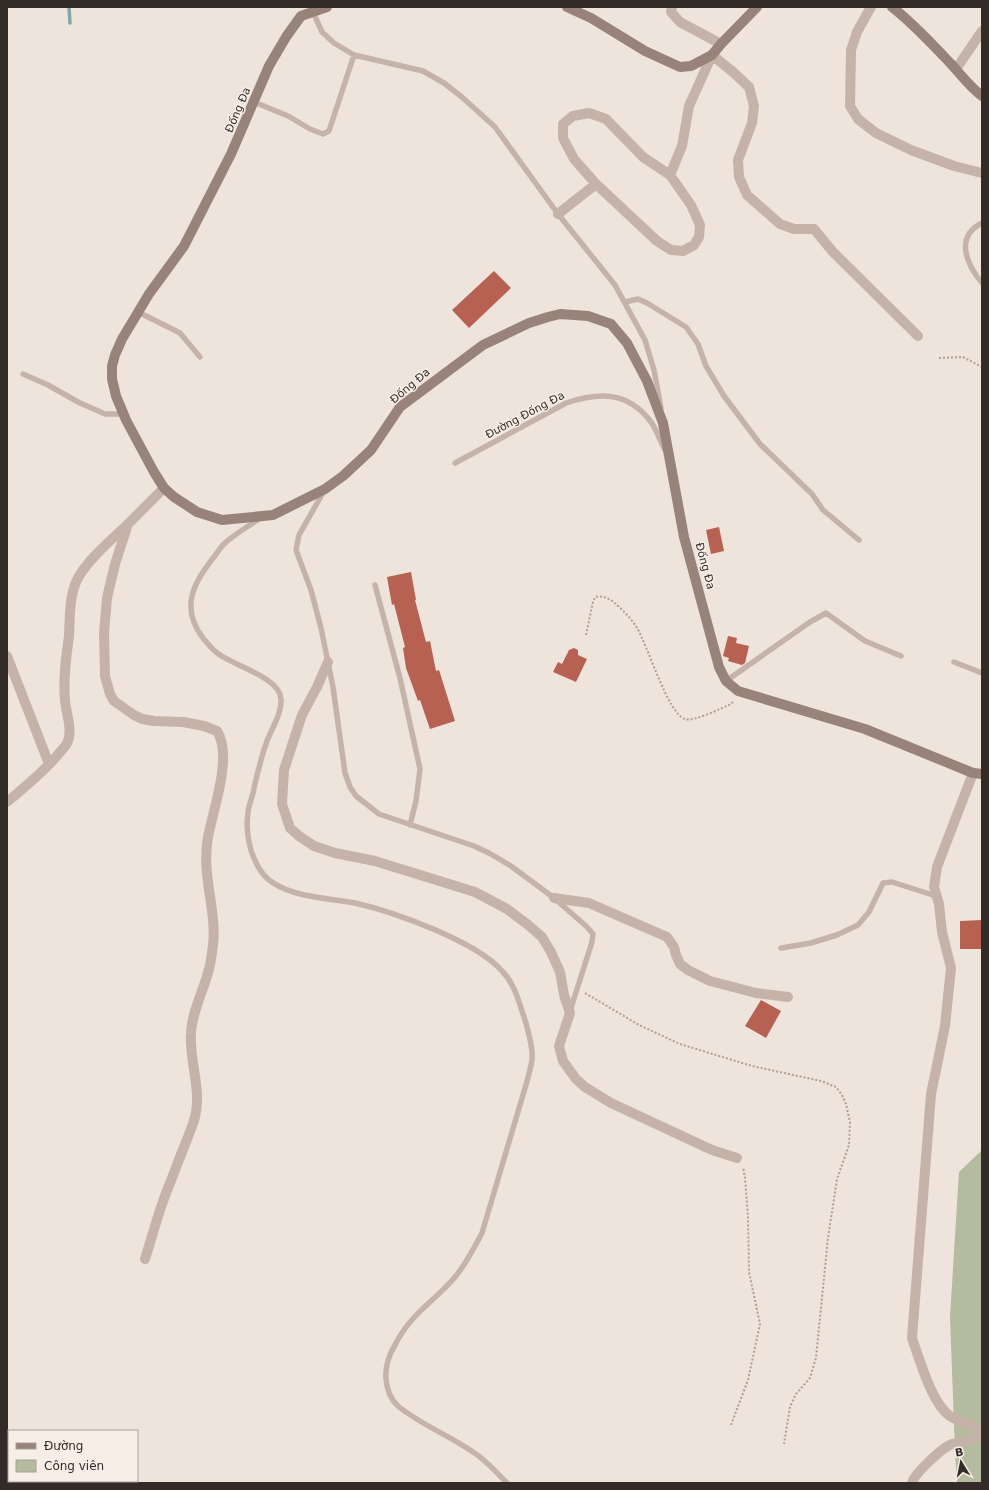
<svg xmlns="http://www.w3.org/2000/svg" width="989" height="1490" viewBox="0 0 989 1490" font-family="'DejaVu Sans',sans-serif">
	<rect width="100%" height="100%" fill="#eee4dc"/>
	<path fill="#b4bb9e" d="M982,1150V1483H957L955,1452L950,1317L959,1172Z"/>
	<g fill="none" stroke-linecap="round" stroke-linejoin="round">
		<path stroke="#7fa8a6" stroke-width="3.5" d="M69,7L70,23"/>
	</g>
	<path fill="#b66152" d="M494,271L511,288L469,328L452,310Z
		M719,527L724,551L711,554L706,530Z
		M411,572L416,600H415L426,642L430,641L436,671L439,670L455,721L430,729L420,700L418,701L406,668L403,648L405,647L394,604L392,605L387,577Z
		M728,636L737,638L736,643L749,646L745,663L742,665L728,661L729,658L723,656Z
		M574,648L578,650V655L587,659L576,682L553,672L558,662L562,664L569,650Z
		M982,920V949H960V921Z
		M761,1000L781,1011L766,1038L745,1026Z"/>
	<g fill="none" stroke-linecap="round" stroke-linejoin="round">
		<path stroke="#b09e94" stroke-width="2" stroke-dasharray="2 2" stroke-linecap="butt" d="M939,358L963,357L982,367
			M586,635L593,602L595,597C605,595 612,600 619,607C626,613 632,620 637,628C648,646 668,714 685,719C694,722 722,708 731,704L734,701
			M585,993L639,1025L680,1044L752,1066L821,1081L836,1087L842,1095L846,1104L850,1122L849,1145L837,1179L828,1238L816,1358L810,1378L796,1394L790,1407L784,1444
			M731,1425L748,1380L760,1324L749,1272L748,1217L745,1178L743,1167"/>
		<path stroke="#c5b3a9" stroke-width="5.5" d="M313,12L322,32L334,43L354,55L423,71L444,83L463,98L495,127L558,214L615,285L645,340L654,370L661,408
			M254,102L288,116L310,129L323,134L329,131L354,55
			M982,223C954,237 967,265 982,283
			M625,302L638,299L647,303L686,327L698,344L706,366L724,396L760,444L812,494L823,510L859,540
			M138,312L180,333L200,357
			M23,374L48,385L78,402L105,414H123
			M455,463L566,403C599,392 628,391 651,422C657,430 660,441 665,450
			M324,491L299,535L296,550L311,590L321,628L333,687L345,773L350,787L356,796L379,814L474,846L489,853L511,866L554,898L586,926L593,934L592,942L570,1011
			M260,518C248,527 234,534 224,544C220,548 217,553 214,557C193,583 180,608 203,638C208,644 213,651 220,655C236,666 280,678 281,699C282,713 272,728 267,741C261,757 258,772 254,788C253,796 249,804 248,812C245,833 250,857 263,874C282,897 327,898 355,903C394,912 476,941 502,971C514,983 518,999 523,1014C527,1025 533,1048 532,1058C532,1065 529,1072 528,1078L482,1233C474,1248 466,1264 455,1277C434,1302 411,1313 395,1345C389,1355 385,1367 386,1379C387,1390 390,1399 398,1406C421,1425 449,1435 473,1452C486,1460 496,1472 507,1483
			M375,585L400,678L420,769L416,801L410,825
			M954,662L982,673
			M726,681L810,622L826,613L865,641L901,656
			M781,948L811,943L837,935L858,925L869,912L883,883L892,882L936,896"/>
		<path stroke="#c5b3a9" stroke-width="10" d="M672,7L671,12L680,22L721,44
			M871,7L857,32L851,50L850,106L858,119L876,133L911,150L954,166L982,173
			M956,69L982,31
			M589,113L606,119L643,157L670,175L691,205L700,225L699,237L694,245L683,251L671,250L657,241L596,184L574,159L563,138V124L573,116Z
			M670,175L682,146L689,106L712,55L733,72L749,87L754,106L752,123L738,160L739,177L747,195L780,224L794,229H814L833,252L918,336
			M558,214L596,184
			M7,656L49,764
			M328,662L317,687L302,715L284,770L282,804L290,828L299,836L314,846L335,853L375,861L475,892L507,909L527,924L542,937L551,952L560,972L564,995L570,1013L559,1046L563,1061L576,1079L585,1087L611,1103L712,1150L737,1158
			M7,802C24,788 41,774 56,757C59,753 63,749 66,745C74,732 66,714 65,700C63,679 66,657 69,636C70,618 69,599 76,582C85,562 111,540 127,525
			M554,898L589,903L667,937L674,947L676,955L680,964L688,970L710,981L756,993L788,997
			M145,1259C152,1237 158,1214 166,1193C173,1176 179,1159 186,1142C189,1134 193,1125 195,1117C202,1090 189,1061 191,1033C192,1011 204,990 209,969C211,962 212,953 213,945C217,909 201,876 208,837C213,810 233,756 217,731L204,726L183,722L154,721L142,719L134,715L114,701L110,694L105,676L104,633L107,598L115,564L128,524L164,488
			M912,1483C914,1474 943,1447 952,1444C962,1441 973,1444 979,1433L978,1428C969,1424 957,1421 950,1416C932,1404 919,1358 912,1338L931,1094L945,1026L951,968L942,932L939,904L934,887L937,867L973,773"/>
		<path stroke="#98837b" stroke-width="10" d="M327,7L301,16L286,37L269,66L231,154L184,246L149,294L122,339L115,355L112,366V379L116,396L126,420L154,472L164,488L174,497L197,512L222,520L273,515L325,489L343,476L371,450L400,407L483,345L529,323L548,317L560,314L588,316L611,324L627,343L647,381L663,423L684,537L719,667L726,681L738,691L865,729L973,773L982,774
			M567,7L591,18L645,51L680,67L691,66L712,55L721,44L757,7
			M892,7C914,24 933,45 952,65C962,76 970,87 982,96"/>
	</g>
	<g text-anchor="middle" dominant-baseline="central" stroke-width="3" stroke-linejoin="round" paint-order="stroke">
		<g font-size="11" fill="#332b28" stroke="#f7eee8">
			<text transform="translate(238 110) rotate(-67)">Đống Đa</text>
			<text transform="translate(410 386) rotate(-40)">Đống Đa</text>
			<text transform="translate(525 415) rotate(-28)">Đường Đống Đa</text>
			<text transform="translate(705 566) rotate(75)">Đống Đa</text>
		</g>
	</g>
	<rect width="989" height="1490" fill="none" stroke="#332b28" stroke-width="16"/>
	<rect x="8" y="1430" width="130" height="52" fill="#f7eee8" stroke="#a9a09b"/>
	<rect x="16" y="1443" width="20" height="6" fill="#98837b" stroke="#a9a09b"/>
	<text x="44" y="1450" font-size="12" fill="#332b28">Đường</text>
	<rect x="16" y="1460" width="20" height="12" fill="#b4bb9e" stroke="#a9a09b"/>
	<text x="44" y="1470" font-size="12" fill="#332b28">Công viên</text>
	<g transform="translate(961 1462) rotate(350)" stroke="#f7eee8" stroke-width="3" paint-order="stroke">
	<path d="M0-3L7 15L0 10L-7 15Z" fill="#332b28"/>
	<text y="-6" font-size="11" font-weight="bold" text-anchor="middle" fill="#332b28">B</text>
	</g>
</svg>
